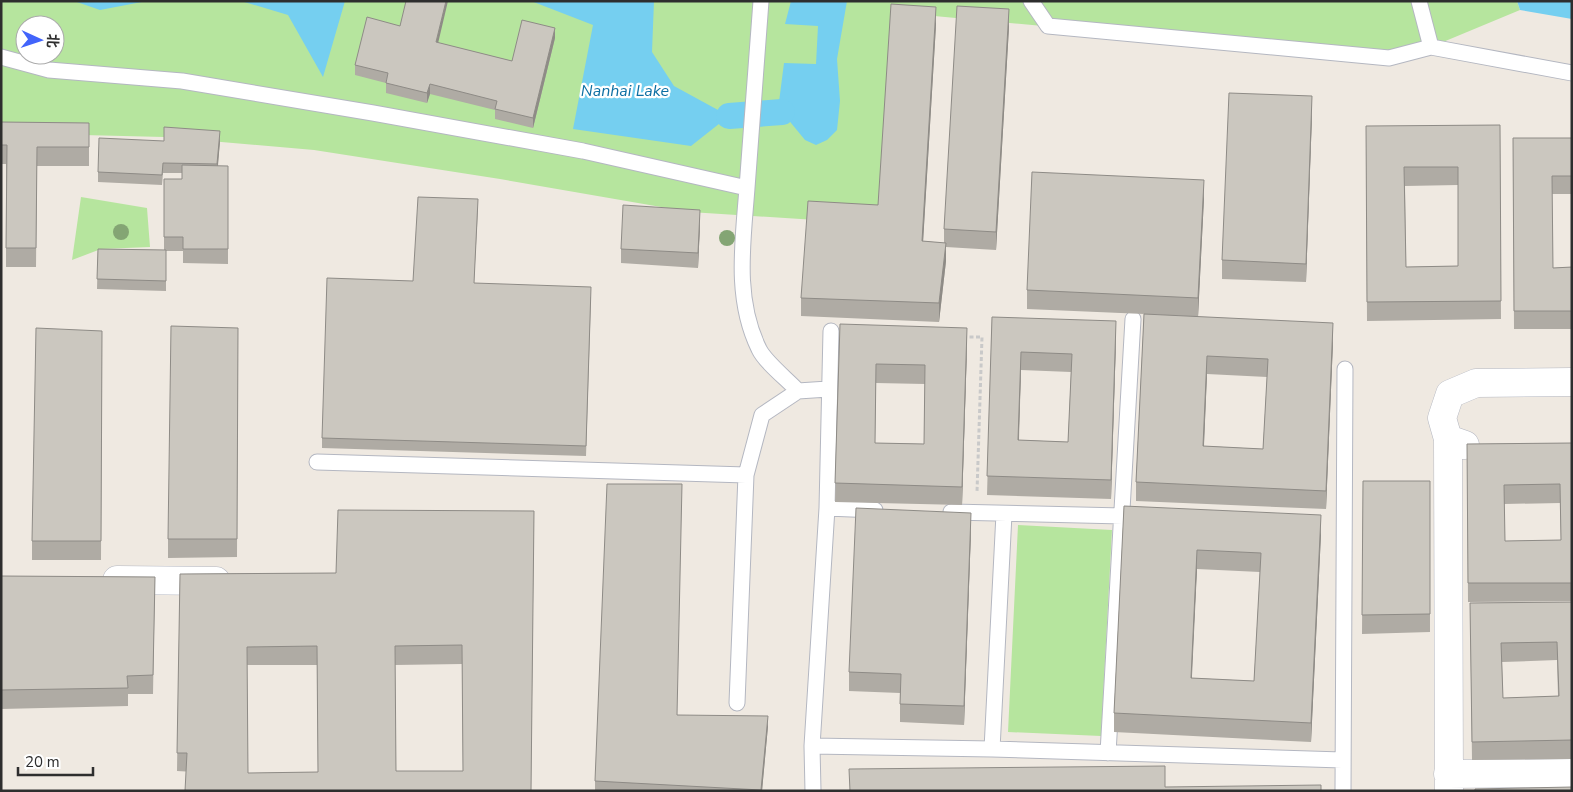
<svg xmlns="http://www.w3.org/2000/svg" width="1573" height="792" viewBox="0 0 1573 792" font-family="'Nunito Sans','Noto Sans SC',sans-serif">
	<rect width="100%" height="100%" fill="#efe9e1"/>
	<path fill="#b6e59e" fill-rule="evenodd" d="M1,1H1517L1520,10L1431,47L1389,58L891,12L878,224L690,212L500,179L314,150L164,137L1,133ZM25,25H55V55H25Z
		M81,197L147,208L150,247L101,249L72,260Z
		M1018,525L1112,530L1101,736L1008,732Z"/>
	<path fill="#75cff0" d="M74,1H147L100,10Z
		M241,1H345L323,77L288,15Z
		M531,1H654L652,52L674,86L729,116L691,146L573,129L593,25Z
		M791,1H847L837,59L840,101L837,130L827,140L816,145L805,140L782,112L779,102L784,63L816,64L818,26L785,24Z
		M1517,1H1572V19L1520,10Z"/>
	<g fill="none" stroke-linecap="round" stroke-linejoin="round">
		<path stroke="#75cff0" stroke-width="26" d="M729,116L782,112"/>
		<g stroke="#b4b7c1" stroke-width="17">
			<path id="lane" d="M1031,1L1048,26L1389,58L1431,47L1572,73
				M1419,1L1431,47
				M1,57L49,70L182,81L373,113L583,151L747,188L761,1
				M747,188C743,242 734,298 759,349C765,362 788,380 798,391
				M317,462L746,475
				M827,508L875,510
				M951,512L1123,516
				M737,703L746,475L762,415L798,391L828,389
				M812,746L992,749L1342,760
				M992,749L1004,514
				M1108,753L1133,319
				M813,791L812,746L827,508L831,331
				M1343,791L1345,369"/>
		</g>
		<g stroke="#b4b7c1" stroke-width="29">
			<path id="street" d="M1448,439L1449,791
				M1465,445L1448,439L1442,418L1450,394L1476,383L1572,382
				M117,580L216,581
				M1448,774L1572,773"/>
		</g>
		<path stroke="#c9c9c9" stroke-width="3" stroke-dasharray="4 2.5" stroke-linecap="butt" d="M963,337H982L977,492"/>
		<use href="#lane" stroke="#fff" stroke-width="15"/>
		<use href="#street" stroke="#fff" stroke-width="28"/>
	</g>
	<g fill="#84a574">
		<circle cx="121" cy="232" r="8"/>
		<circle cx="727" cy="238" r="8"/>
	</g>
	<path fill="#afaba4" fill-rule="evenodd" d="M936,25L923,241L944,243V229L1009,27L996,250L946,247V261L939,322L801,316V298L878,205Z
		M555,38L533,128L495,119V110L430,94L427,103L386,93V83L355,75V65L438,43L512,61Z
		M1312,115L1306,282L1222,279V260Z
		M1,122L89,123V166H37L36,267H6V164H1Z
		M1500,125L1501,319L1367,321L1366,127ZM1458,185V266L1406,267L1405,186Z
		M1513,138H1572V194H1552L1553,268L1572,267V329H1514Z
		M164,141H220L218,166H228V264L183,263V251H166V291L97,289L98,249L164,250V179H182V173H163L162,185L98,182V172Z
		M1204,198L1198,317L1333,342L1326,509L1136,501V482L1144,314L1027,309V290ZM1207,374L1267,377L1263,449L1204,446Z
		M478,209L474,283L591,297L586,456L322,448V438L413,281Z
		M700,225L698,268L621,263V249Z
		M992,317L1116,340L1111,499L987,495ZM1021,370L1071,372L1068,442L1019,440Z
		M840,324L967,347L962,505L835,502ZM876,383L925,384L924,444L875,443Z
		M238,328L237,557L168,558V539Z
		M102,331L101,560H32V541Z
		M1572,443V601L1468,602L1467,444ZM1560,503L1561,540L1505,541L1504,504Z
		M1363,481H1430V632L1362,634Z
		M1124,506L1321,534L1311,742L1114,732V713ZM1197,569L1260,572L1254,681L1191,678Z
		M534,511L531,791L177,771L180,574L336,573ZM462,664L463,771H396L395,665ZM247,665H317L318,772L248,773Z
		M971,531L964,725L900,722V693L849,691V672Z
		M1,576L155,577L153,694H128V706L1,709Z
		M1572,602V759L1472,760L1470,603ZM1557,660L1558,696L1503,698L1502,662Z
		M678,715L768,726L762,791H595V781Z"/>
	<path fill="#8e8b86" d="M446,1H448L436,52V42Z
		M936,7V25L922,260V241Z
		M1009,9V27L996,250V232Z
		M555,28V38L533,128V118Z
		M430,84V94L427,103V93Z
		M1312,96V115L1306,282V264Z
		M220,131V141L217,174V164Z
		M1204,180V198L1198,317V298Z
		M700,210V225L698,268V253Z
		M946,243V261L939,322V303Z
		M1116,321V340L1111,499V480Z
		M1333,323V342L1326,509V491Z
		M967,328V347L962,505V487Z
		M1021,352V370L1018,459V440Z
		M1207,356V374L1203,465V446Z
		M971,513V531L964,725V706Z
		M1321,515V534L1311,742V723Z
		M1197,550V569L1191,697V678Z
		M768,716V726L762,791H761Z"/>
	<path fill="#cbc7bf" stroke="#8e8b86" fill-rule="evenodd" d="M406,1H446L436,42L512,61L522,20L555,28L533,118L495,109L497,101L430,84L427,93L386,83L388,73L355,65L367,17L400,26Z
		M891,4L936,7L922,241L946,243L939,303L801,298L808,201L878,205Z
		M957,6L1009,9L996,232L944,229Z
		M1229,93L1312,96L1306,264L1222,260Z
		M1,122L89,123V147H37L36,248H6L7,145H1Z
		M1500,125L1501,301L1367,302L1366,126ZM1404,167H1458V266L1406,267Z
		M164,127L220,131L217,164L163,163L162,175L98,172L99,138L164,141Z
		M1513,138H1572V176H1552L1553,268L1572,267V311H1514Z
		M182,165L228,166V249H183V237H164V179H182Z
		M1032,172L1204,180L1198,298L1027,290Z
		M418,197L478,199L474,283L591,287L586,446L322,438L327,278L413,281Z
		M623,205L700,210L698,253L621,249Z
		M98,249L166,250V281L97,279Z
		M1144,314L1333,323L1326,491L1136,482ZM1207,356L1268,359L1263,449L1203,446Z
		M992,317L1116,321L1111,480L987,476ZM1021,352L1072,354L1068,442L1018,440Z
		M840,324L967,328L962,487L835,483ZM876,364L925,365L924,444L875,443Z
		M171,326L238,328L237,539H168Z
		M36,328L102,331L101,541H32Z
		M1572,443V583H1468L1467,444ZM1560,484L1561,540L1505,541L1504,485Z
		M1363,481H1430V614L1362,615Z
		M607,484H682L677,715L768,716L761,790L595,781Z
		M1124,506L1321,515L1311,723L1114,713ZM1197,550L1261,553L1254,681L1191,678Z
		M856,508L971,513L964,706L900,704L901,674L849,672Z
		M338,510L534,511L531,791H185L187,753H177L180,574L336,573ZM462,645L463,771H396L395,646ZM317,646L318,772L248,773L247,647Z
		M1,576L155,577L153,675L127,676L128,688L1,690Z
		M1572,602V740L1472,742L1470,603ZM1557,642L1559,696L1503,698L1501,643Z
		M1165,766V787L1321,785V791H850L849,769Z
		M1572,787V791H1475V789Z"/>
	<g text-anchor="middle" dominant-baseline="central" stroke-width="4.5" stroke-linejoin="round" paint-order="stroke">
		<g font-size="16" font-style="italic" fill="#0d6fa3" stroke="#fff">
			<text x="625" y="91">Nanhai Lake</text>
		</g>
	</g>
	<rect width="1573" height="792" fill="none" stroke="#2e2e2e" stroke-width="5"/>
	<g transform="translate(40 40) rotate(93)"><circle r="24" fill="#ffffff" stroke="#ababab"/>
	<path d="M0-4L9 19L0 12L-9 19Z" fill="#4264fb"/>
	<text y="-8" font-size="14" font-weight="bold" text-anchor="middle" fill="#2e2e2e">北</text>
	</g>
	<path d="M18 767v8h75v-8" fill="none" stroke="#2e2e2e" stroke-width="2.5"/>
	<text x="25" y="767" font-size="15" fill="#2e2e2e" stroke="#ffffff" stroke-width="4" paint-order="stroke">20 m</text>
</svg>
